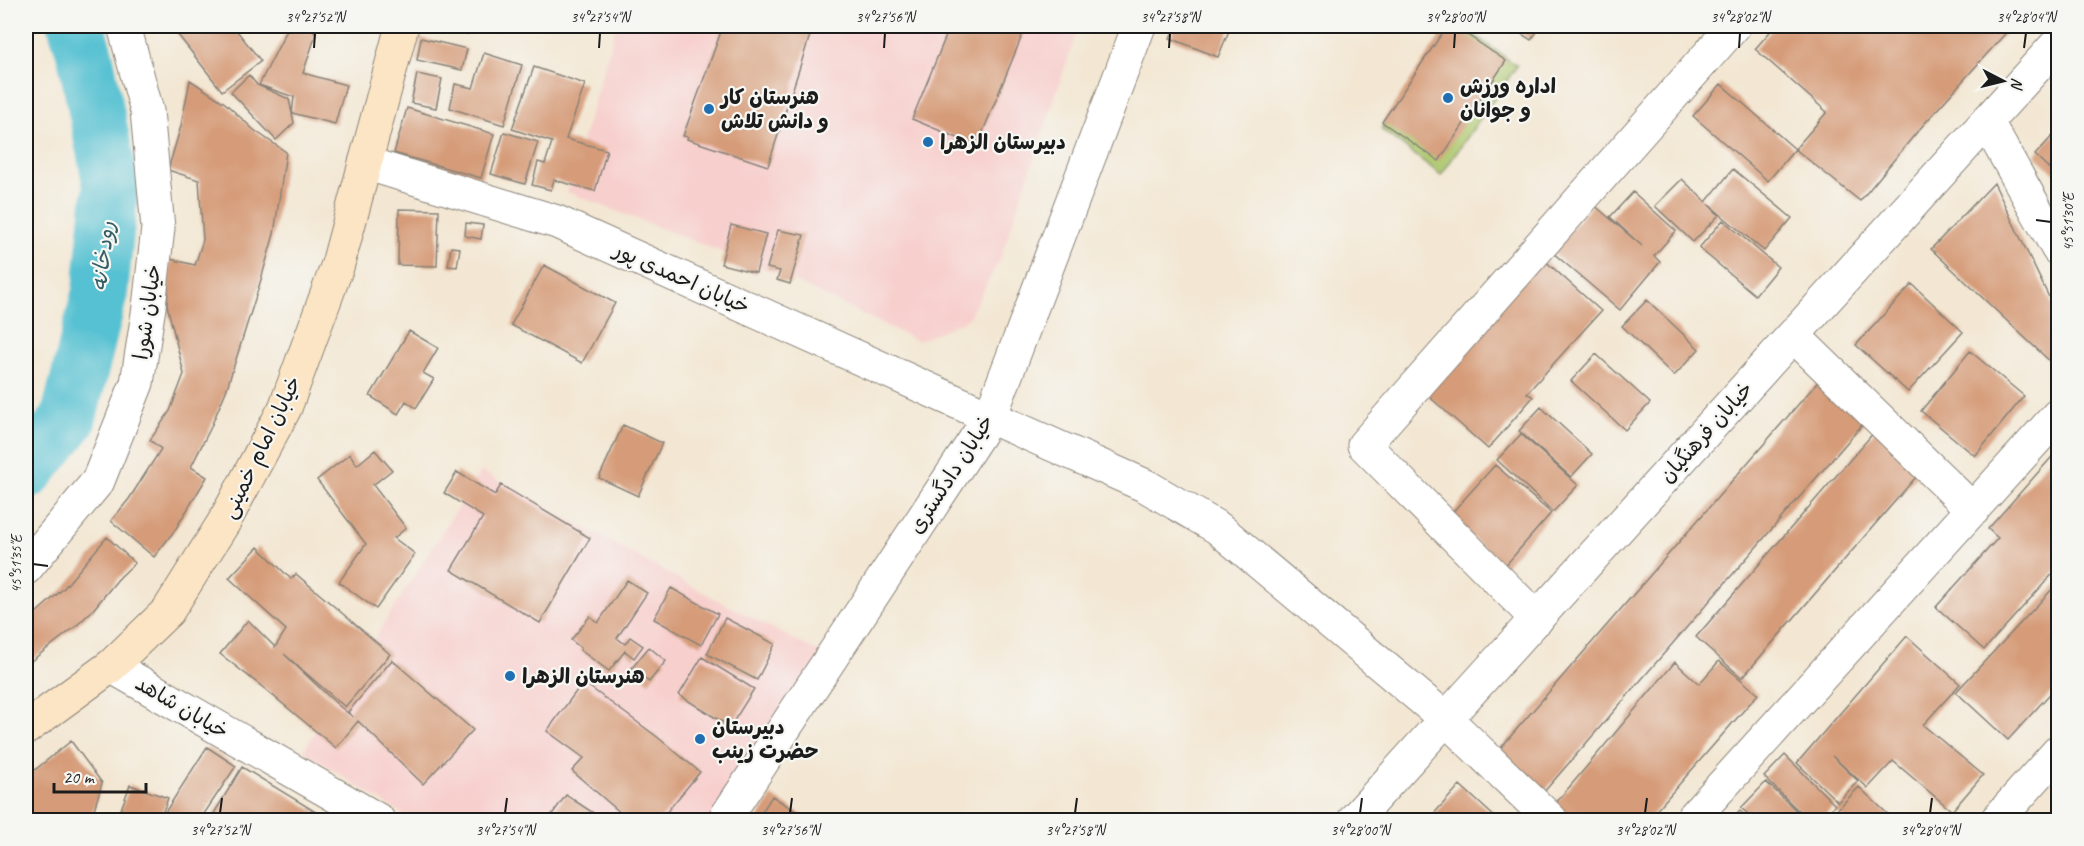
<svg xmlns="http://www.w3.org/2000/svg" width="2084" height="846" viewBox="0 0 2084 846" font-family="Caveat,'Playpen Sans Arabic',sans-serif">
	<rect width="100%" height="100%" fill="#f6f6f2"/>
	<filter id="ink" filterUnits="userSpaceOnUse"><feTurbulence type="fractalNoise" baseFrequency=".0167" numOctaves="2"/><feDisplacementMap in="SourceGraphic" scale="12" xChannelSelector="R" yChannelSelector="G"/><feConvolveMatrix kernelMatrix="1 2 1 2 8 2 1 2 1" color-interpolation-filters="sRGB"/></filter>
	<filter id="wash" filterUnits="userSpaceOnUse"><feTurbulence type="fractalNoise" baseFrequency=".008" numOctaves="4" result="noise"/><feDisplacementMap in="SourceGraphic" scale="24" xChannelSelector="R" yChannelSelector="G"/><feGaussianBlur stdDeviation="1.35" result="paint"/><feColorMatrix in="noise" values="0 0 0 0 0 0 0 0 0 0 0 0 0 0 0 0 0 1.4 0 .05"/><feComposite in="paint" operator="in"/></filter>
	<g filter="url(#wash)">
		<rect width="100%" height="100%" fill="#f3e7d3"/>
		<path fill="#f7d0ce" d="M616,26H1079L1000,259L968,319L918,341L781,275L567,192Z
			M481,471L719,601L830,658L713,820H411L303,751Z"/>
		<path fill="#adc86e" stroke="#647245" stroke-width="1.5" d="M1448,26H1462L1517,66L1441,175L1381,129Z"/>
		<g fill="none" stroke-linecap="round" stroke-linejoin="round">
			<path stroke="#56c1d2" stroke-width="56" d="M26,472L68,420L100,292L111,185L85,55L76,26"/>
		</g>
		<g id="blocks">
			<path fill="#d69c79" d="M171,26H233L261,61L222,91Z
				M289,26H311L316,34L303,73L346,85L335,124L292,113L294,97L259,85Z
				M435,26H470L468,34Z
				M723,26H813L768,166L687,139L688,137L683,136Z
				M950,26H1026L977,146L912,119Z
				M1175,26H1231L1218,57L1170,38Z
				M1447,26H1454L1506,61L1439,161L1382,122Z
				M1509,26H1541L1531,40Z
				M1775,26H2012L1917,132L1860,201L1795,149L1827,112L1755,49Z
				M421,38L467,49L462,70L417,60Z
				M484,53L522,65L504,125L450,108L455,84L473,88Z
				M534,67L585,84L566,139L607,150L595,191L554,180L551,190L532,185L538,162L545,164L552,142L512,129Z
				M417,74L442,79L436,108L411,103Z
				M249,75L257,85L289,99L294,123L276,140L231,92Z
				M190,80L225,103L254,130L286,152L274,234L260,283L226,391L210,429L191,467L207,477L175,530L154,557L111,521L129,499L161,449L150,440L170,411L184,374L167,305L170,259L195,265L203,240L199,180L168,170L181,126Z
				M1721,84L1795,149L1768,181L1693,116Z
				M407,108L494,134L481,178L394,153Z
				M2058,130V177L2035,155Z
				M504,132L538,142L525,184L491,174Z
				M1733,169L1792,218L1764,251L1708,204L1719,215L1693,242L1655,206L1682,179L1706,202Z
				M1994,183L2058,316V369L1931,249Z
				M1633,192L1676,231L1654,256L1660,262L1620,310L1552,252L1593,204L1642,246L1610,217Z
				M399,209L439,210L437,266L398,265Z
				M1723,220L1778,267L1755,295L1699,248Z
				M466,223L483,225L481,239L465,236Z
				M731,225L766,234L756,273L721,264Z
				M778,230L804,235L790,284L777,280L780,271L767,268Z
				M451,247L460,248L457,267L448,266Z
				M1542,258L1601,311L1527,393L1533,397L1488,449L1424,392Z
				M544,265L615,303L582,363L511,325Z
				M1912,284L1963,332L1908,392L1856,345Z
				M1647,300L1699,349L1674,376L1622,326Z
				M409,331L438,348L423,373L434,379L416,408L406,401L398,414L370,396Z
				M1970,351L2024,396L1975,456L1921,411Z
				M1596,354L1650,403L1625,430L1571,381Z
				M1822,377L1869,417L1543,793L1497,752Z
				M1541,407L1592,454L1571,477L1519,431Z
				M623,425L662,443L638,496L599,478Z
				M1876,430L1922,470L1742,678L1696,637Z
				M1521,434L1578,485L1553,512L1497,460Z
				M375,450L392,470L373,485L406,528L394,538L415,554L376,609L339,582L366,544L317,480L350,454L357,465Z
				M2058,450V568L1984,650L1936,607L1998,538L1988,529Z
				M1495,465L1551,513L1505,566L1448,517Z
				M457,472L495,495L501,485L590,538L540,623L451,570L483,517L444,493Z
				M107,537L135,563L119,578L92,611L75,627L26,665V622L64,588Z
				M258,547L291,579L296,574L390,654L345,707L284,654L338,705L353,717L348,712L392,660L473,730L423,784L358,721L336,748L265,689L220,654L248,620L275,647L286,630L229,578Z
				M627,580L647,593L617,638L625,644L630,637L643,646L634,658L625,651L609,671L580,650L581,648L571,640L590,616L598,623Z
				M2058,583V685L2008,740L1956,692Z
				M671,588L718,614L701,645L654,619Z
				M725,618L775,644L757,680L707,654Z
				M1907,636L1960,684L1923,725L1983,775L1952,811L1893,761L1868,788L1832,756L1858,781L1838,802L1797,763Z
				M649,647L666,661L649,682L632,668Z
				M702,657L754,689L730,727L679,695Z
				M1719,661L1758,694L1648,820H1573L1555,804L1675,662L1699,684Z
				M583,682L656,736L700,772L660,820H629L572,771L584,758L547,731Z
				M71,741L102,783L93,813L83,820H26V777Z
				M207,747L236,766L200,820H167L162,817Z
				M1785,755L1835,805L1820,820H1808L1764,777Z
				M242,767L329,820H210Z
				M1766,782L1806,820H1755L1741,808Z
				M130,785L168,798L160,820H117Z
				M1460,785L1498,820H1428Z
				M1859,787L1894,820H1846L1836,811Z
				M566,795L604,820H548Z
				M772,796L810,820H757Z
				M2058,806V820H2044L2046,819Z
				M1740,811L1750,820H1731Z"/>
		</g>
	</g>
	<g filter="url(#ink)">
		<use href="#blocks" fill-opacity="0" stroke="#888278" stroke-width="1.5"/>
		<g fill="none" stroke-linecap="round" stroke-linejoin="round">
			<g stroke="#888278" stroke-width="35">
				<path id="minor" d="M1987,122L2058,249
					M365,163L557,222L990,417L1146,486L1218,528L1446,719L1551,820
					M1794,336L1973,510
					M26,568L98,481L137,383L149,307L158,228L147,111L124,26
					M1537,619L1364,445L1734,26
					M111,666L378,820
					M724,820L990,417L1139,26
					M1691,820L2058,415
					M1997,820L2058,752"/>
			</g>
			<g stroke="#888278" stroke-width="35">
				<path id="tertiary" d="M1354,820L2058,43"/>
			</g>
			<g stroke="#888278" stroke-width="35">
				<path id="secondary" d="M26,728L111,666L168,611L224,522L285,408L338,264L402,26"/>
			</g>
			<use href="#minor" stroke="#fff" stroke-width="33"/>
			<use href="#tertiary" stroke="#fff" stroke-width="33"/>
			<use href="#secondary" stroke="#fce5c4" stroke-width="33"/>
		</g>
	</g>
	<path fill="none" stroke="#1c1c1c" stroke-width="2" d="M314,48L315,33M599,48L600,33M884,48L885,33M1169,48L1170,33M1454,48L1455,33M1739,48L1740,33M2024,48L2026,33M2036,220L2051,222M33,564L48,566M220,813L222,798M505,813L507,798M790,813L792,798M1075,813L1077,798M1360,813L1362,798M1645,813L1647,798M1930,813L1932,798"/>
	<g fill="#1f6fb2" stroke="#f6f6f2" stroke-width="2">
		<circle cx="1448" cy="98" r="6"/>
		<circle cx="709" cy="109" r="6"/>
		<circle cx="928" cy="142" r="6"/>
		<circle cx="510" cy="676" r="6"/>
		<circle cx="700" cy="739" r="6"/>
	</g>
	<g text-anchor="middle" dominant-baseline="central" stroke-width="4.5" stroke-linejoin="round" paint-order="stroke">
		<g font-size="21" font-weight="bold" fill="#1c1c1c" stroke="#f6f6f2" text-anchor="start">
			<text x="1460" y="86">اداره ورزش<tspan x="1460" dy="24">و جوانان</tspan></text>
			<text x="721" y="97">هنرستان کار<tspan x="721" dy="24">و دانش تلاش</tspan></text>
			<text x="940" y="142">دبیرستان الزهرا</text>
			<text x="522" y="676">هنرستان الزهرا</text>
			<text x="712" y="727">دبیرستان<tspan x="712" dy="24">حضرت زینب</tspan></text>
		</g>
		<g font-size="21" fill="#1c1c1c" stroke="#f6f6f2">
			<text transform="translate(682 278) rotate(24)">خیابان احمدی پور</text>
			<text transform="translate(147 312) rotate(-82)">خیابان شورا</text>
			<text transform="translate(1706 432) rotate(-48)">خیابان فرهنگیان</text>
			<text transform="translate(261 447) rotate(-64)">خیابان امام خمینی</text>
			<text transform="translate(951 474) rotate(-57)">خیابان دادگستری</text>
			<text transform="translate(182 707) rotate(30)">خیابان شاهد</text>
		</g>
		<g font-size="22" font-style="italic" fill="#335e65" stroke="#f6f6f2">
			<text transform="translate(103 256) rotate(-83)">رودخانه</text>
		</g>
	</g>
	<rect width="2084" height="846" fill="none" stroke="#f6f6f2" stroke-width="66"/>
	<g transform="translate(2003 81) rotate(97)" stroke="#f6f6f2" stroke-width="4.5" paint-order="stroke">
	<path d="M0-4.5L10 22L0 15L-10 22Z" fill="#1c1c1c"/>
	<text y="-9" font-size="16" font-weight="bold" text-anchor="middle" fill="#1c1c1c">N</text>
	</g>
	<path d="M54 783v9h92v-9" fill="none" stroke="#1c1c1c" stroke-width="3"/>
	<text x="63" y="783" font-size="18" fill="#1c1c1c" stroke="#f6f6f2" stroke-width="4.5" paint-order="stroke">20 m</text>
	<rect x="33" y="33" width="2018" height="780" fill="none" stroke="#1c1c1c" stroke-width="2"/>
	<g font-size="15" text-anchor="middle" fill="#1c1c1c">
		<text x="315" y="22">34°27'52"N</text>
		<text x="600" y="22">34°27'54"N</text>
		<text x="885" y="22">34°27'56"N</text>
		<text x="1170" y="22">34°27'58"N</text>
		<text x="1455" y="22">34°28'00"N</text>
		<text x="1740" y="22">34°28'02"N</text>
		<text x="2026" y="22">34°28'04"N</text>
		<text transform="translate(2068 222) rotate(-90)" y="5">45°51'30"E</text>
		<text transform="translate(16 564) rotate(-90)" y="5">45°51'35"E</text>
		<text x="220" y="835">34°27'52"N</text>
		<text x="505" y="835">34°27'54"N</text>
		<text x="790" y="835">34°27'56"N</text>
		<text x="1075" y="835">34°27'58"N</text>
		<text x="1360" y="835">34°28'00"N</text>
		<text x="1645" y="835">34°28'02"N</text>
		<text x="1930" y="835">34°28'04"N</text>
	</g>
</svg>
